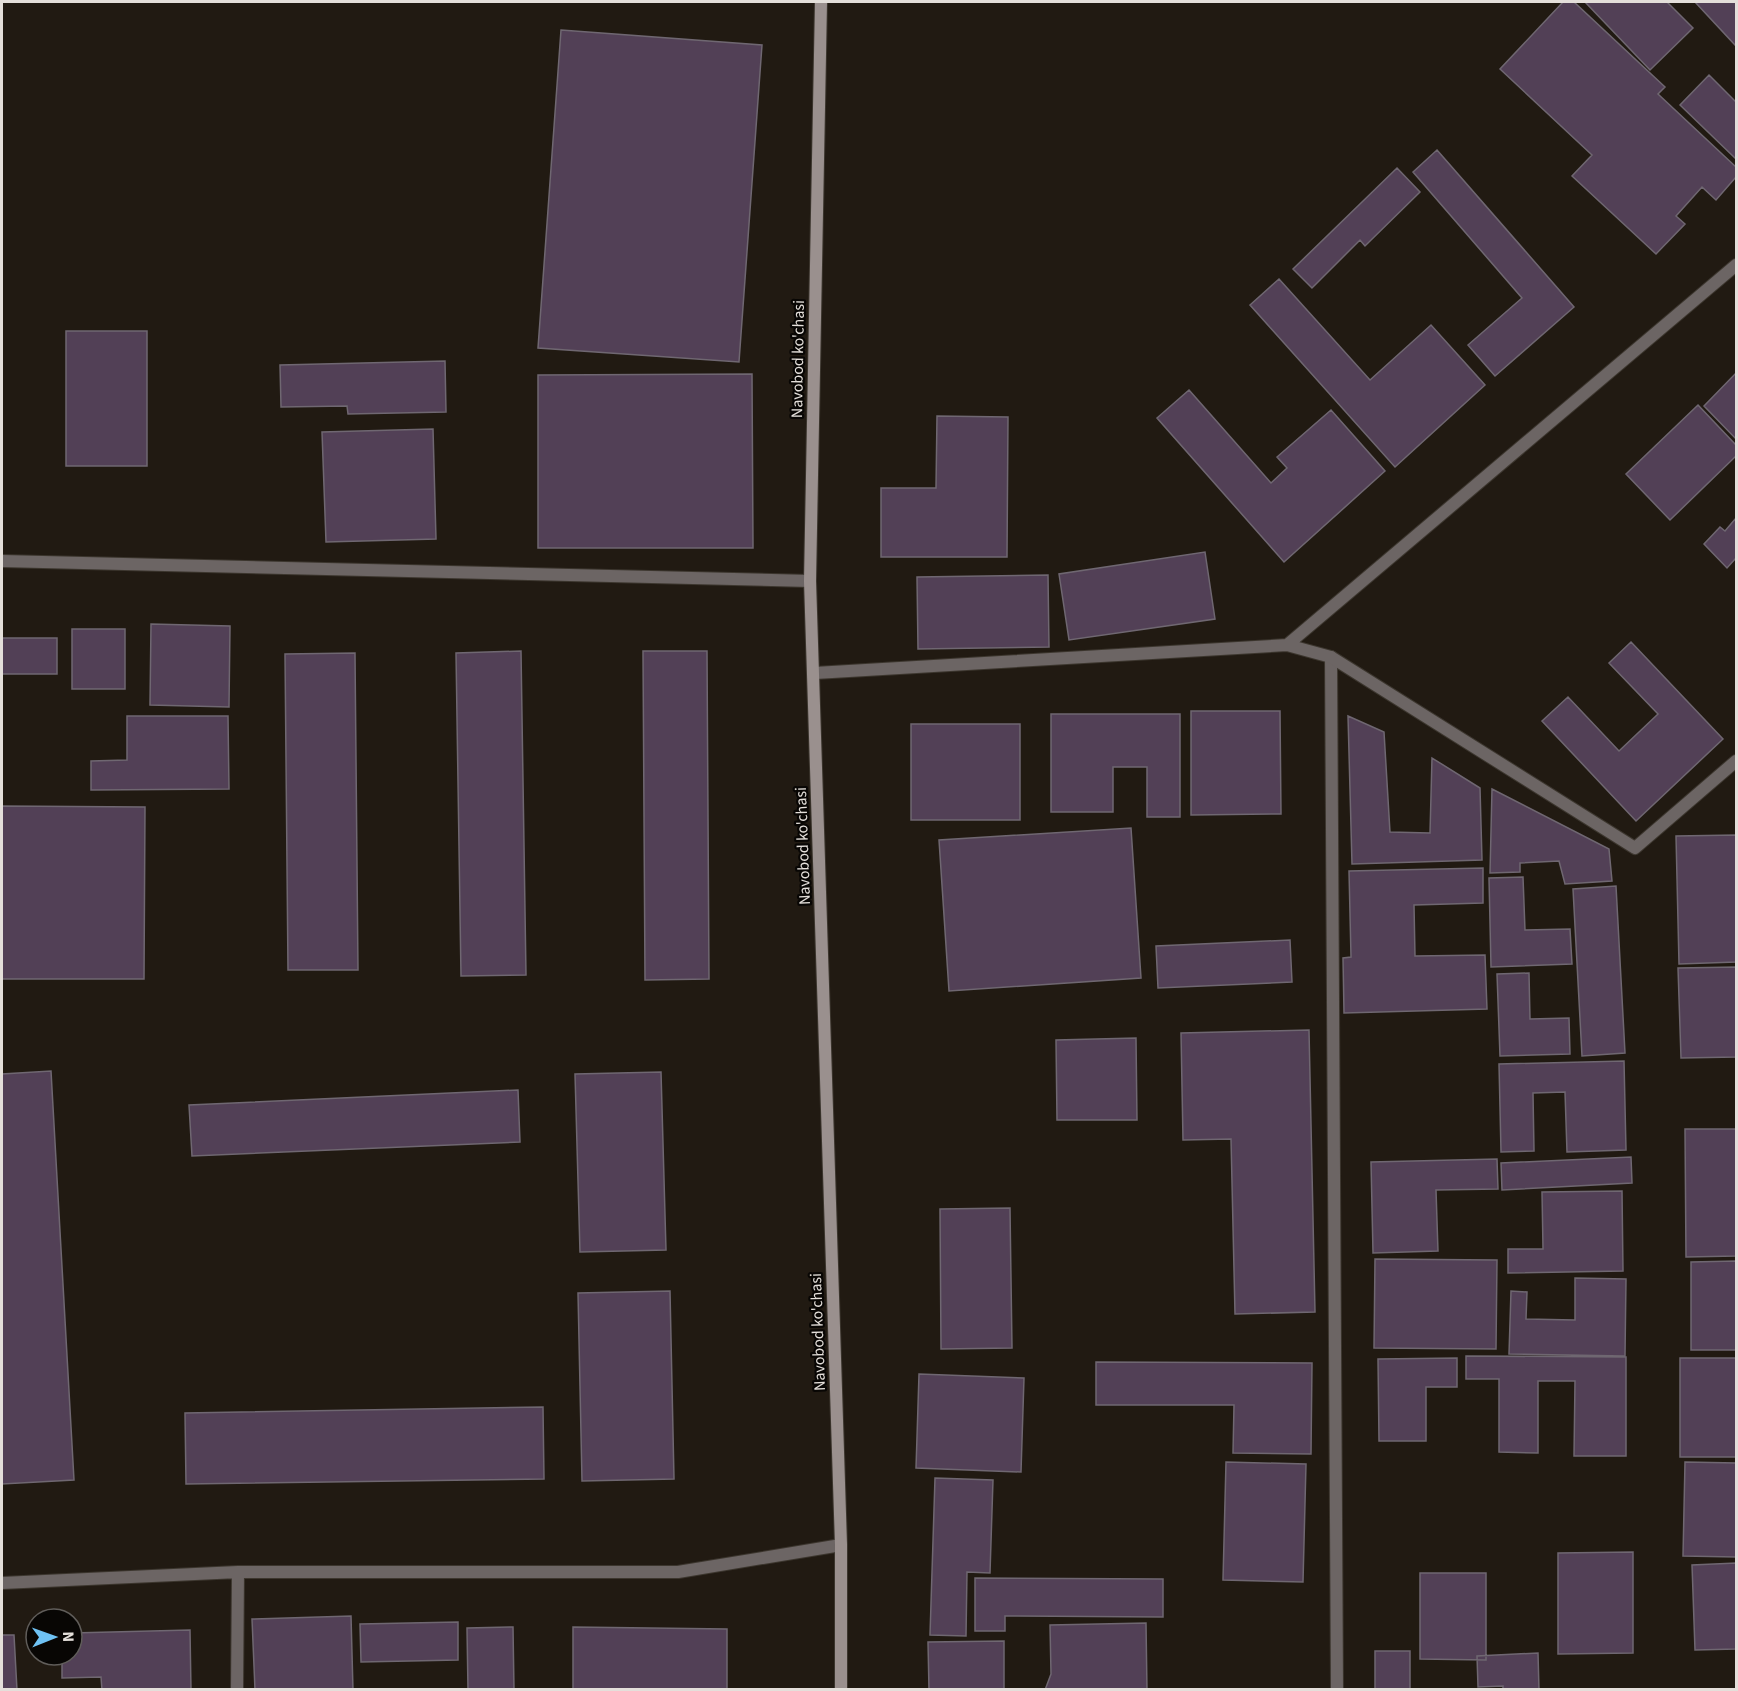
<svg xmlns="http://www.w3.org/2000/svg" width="1738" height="1691" viewBox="0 0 1738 1691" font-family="'Source Sans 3',sans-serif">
	<rect width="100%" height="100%" fill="#211a12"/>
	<path fill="#524056" stroke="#6f6771" stroke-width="1.5" d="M1563,2H1574L1665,87L1658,94L1736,167V177L1716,200L1702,187L1676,216L1685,224L1656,254L1572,176L1592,155L1500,69Z
		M1585,2H1667L1693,28L1650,70Z
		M1695,2H1736V46Z
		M561,30L762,45L739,362L538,348Z
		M1709,75L1736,102V159L1680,105Z
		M1437,150L1574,307L1495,376L1468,345L1522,298L1413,172Z
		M1397,168L1420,192L1365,246L1360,240L1312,288L1293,269Z
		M1279,279L1370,380L1431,325L1485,385L1395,467L1250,305Z
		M66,331H147V466H66Z
		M445,361L446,412L348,414L347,406L281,407L280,365Z
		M1736,373V439L1704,406Z
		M752,374L753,548H538V375Z
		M1189,390L1271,483L1287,468L1277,457L1331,410L1385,471L1284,562L1157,418Z
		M1698,405L1736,445V456L1670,520L1626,474Z
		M937,416L1008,417L1007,557H881V488H936Z
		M433,429L436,539L326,542L322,432Z
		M1736,518V558L1727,568L1704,544L1720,527L1725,531Z
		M1205,552L1215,619L1069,640L1059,574Z
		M1048,575L1049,647L918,649L917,577Z
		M151,624L230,626L229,707L150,705Z
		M72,629H125V689H72Z
		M2,638H57V674H2Z
		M1631,642L1723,739L1636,821L1542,721L1568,697L1619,751L1658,714L1609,663Z
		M521,651L526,975L461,976L456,653Z
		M643,651H707L709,979L645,980Z
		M355,653L358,970H288L285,654Z
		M1191,711H1280L1281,814L1191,815Z
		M1051,714H1180V817H1147V767H1113V812H1051Z
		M127,716H228L229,789L91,790V761L127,760Z
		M1348,716L1384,732L1390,832L1430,833L1432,758L1480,788L1482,860L1352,864Z
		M911,724H1020V820H911Z
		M1492,789L1609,849L1612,881L1565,884L1559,861L1520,863V872L1490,873Z
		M2,806L145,807L144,979H2Z
		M1131,828L1141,978L949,991L939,840Z
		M1736,835V962L1679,964L1676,836Z
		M1483,868V903L1414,905L1415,956L1485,955L1487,1009L1344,1013L1343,958L1351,957L1349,871Z
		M1523,877L1525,930L1570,929L1572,964L1491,967L1489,878Z
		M1616,886L1625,1053L1582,1056L1573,889Z
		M1290,940L1292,982L1158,988L1156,946Z
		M1736,967V1057L1681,1058L1678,968Z
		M1529,973L1530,1019L1569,1018L1570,1054L1500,1056L1497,974Z
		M1309,1030L1315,1312L1235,1314L1231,1139L1183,1140L1181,1033Z
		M1136,1038L1137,1120H1057L1056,1040Z
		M1624,1061L1626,1150L1567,1152L1565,1092L1533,1093L1534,1151L1501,1152L1499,1064Z
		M51,1071L74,1480L2,1484V1074Z
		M661,1072L666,1250L580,1252L575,1074Z
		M518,1090L520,1142L192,1156L189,1105Z
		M1685,1129H1736V1256L1686,1257Z
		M1631,1157L1632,1183L1502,1190L1501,1163Z
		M1497,1159L1498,1189L1436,1190L1438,1251L1373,1253L1371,1162Z
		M1622,1191L1623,1271L1508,1273V1249H1543L1542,1192Z
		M1010,1208L1012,1348L941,1349L940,1209Z
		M1375,1259L1497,1260L1496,1349L1374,1348Z
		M1736,1261V1350H1691V1262Z
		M1575,1278L1626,1279L1625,1356L1509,1354L1511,1291L1527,1292L1526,1319L1575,1320Z
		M670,1291L674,1479L582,1481L578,1293Z
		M1466,1356L1626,1357V1456H1574L1575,1381H1538V1453L1499,1452V1379H1466Z
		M1457,1358V1387H1426V1441H1379L1378,1359Z
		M1680,1358H1736V1457H1680Z
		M1096,1362L1312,1363L1311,1454L1233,1453L1234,1405H1096Z
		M919,1374L1024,1378L1021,1472L916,1468Z
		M543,1407L544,1479L186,1484L185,1413Z
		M1226,1462L1306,1464L1303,1582L1223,1580Z
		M1685,1462L1736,1463V1557L1683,1556Z
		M935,1478L993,1480L990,1573L967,1572L966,1636L930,1635Z
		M1633,1552V1653L1558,1654V1553Z
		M1736,1563V1649L1695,1650L1692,1565Z
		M1420,1573H1486V1660L1420,1659Z
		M975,1578L1163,1579V1617L1005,1616V1631H975Z
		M351,1616L353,1690H255L252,1619Z
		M458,1622V1660L361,1662L360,1624Z
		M1146,1623L1147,1690H1045L1051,1674L1050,1625Z
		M513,1627L514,1690H468L467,1628Z
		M573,1627L727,1629V1690H573Z
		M190,1630L191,1690H102L101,1677L62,1678V1655H72V1633Z
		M2,1635H14L17,1690H2Z
		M1004,1641V1690H929L928,1642Z
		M1375,1651H1410V1690H1375Z
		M1538,1653L1539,1690H1503V1686L1478,1687L1477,1656Z"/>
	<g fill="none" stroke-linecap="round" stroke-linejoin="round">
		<g stroke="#3c362e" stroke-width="14">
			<path id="lane" d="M1331,657L1337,1690"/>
		</g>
		<g stroke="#3c362e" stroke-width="14">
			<path id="street" d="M2,561L810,581
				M1287,645L1331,657L1635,848L1736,761
				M815,673L1287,645L1736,265
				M2,1583L238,1572H678L841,1545
				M237,1690L238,1572"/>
		</g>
		<g stroke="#3c362e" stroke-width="14">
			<path id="secondary" d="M821,2L810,581L841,1545V1690"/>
		</g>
		<use href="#lane" stroke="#6c6564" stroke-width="12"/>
		<use href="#street" stroke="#6c6564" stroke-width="12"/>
		<use href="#secondary" stroke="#9a908e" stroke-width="12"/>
	</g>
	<g text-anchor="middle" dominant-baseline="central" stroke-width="4.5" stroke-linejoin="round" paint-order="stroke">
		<g font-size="16" fill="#e4dfda" stroke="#080604">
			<text transform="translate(798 359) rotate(-89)">Navobod ko'chasi</text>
			<text transform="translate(803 846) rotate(-92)">Navobod ko'chasi</text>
			<text transform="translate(818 1332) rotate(-92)">Navobod ko'chasi</text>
		</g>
	</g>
	<rect width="1738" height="1691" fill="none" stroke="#e4dfda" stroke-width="6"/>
	<g transform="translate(54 1637) rotate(89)"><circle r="28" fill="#080604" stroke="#605d5a" stroke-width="1.5"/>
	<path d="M0-4.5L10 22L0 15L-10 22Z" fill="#6fc2f4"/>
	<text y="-9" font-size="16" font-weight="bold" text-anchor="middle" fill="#e4dfda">N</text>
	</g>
</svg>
